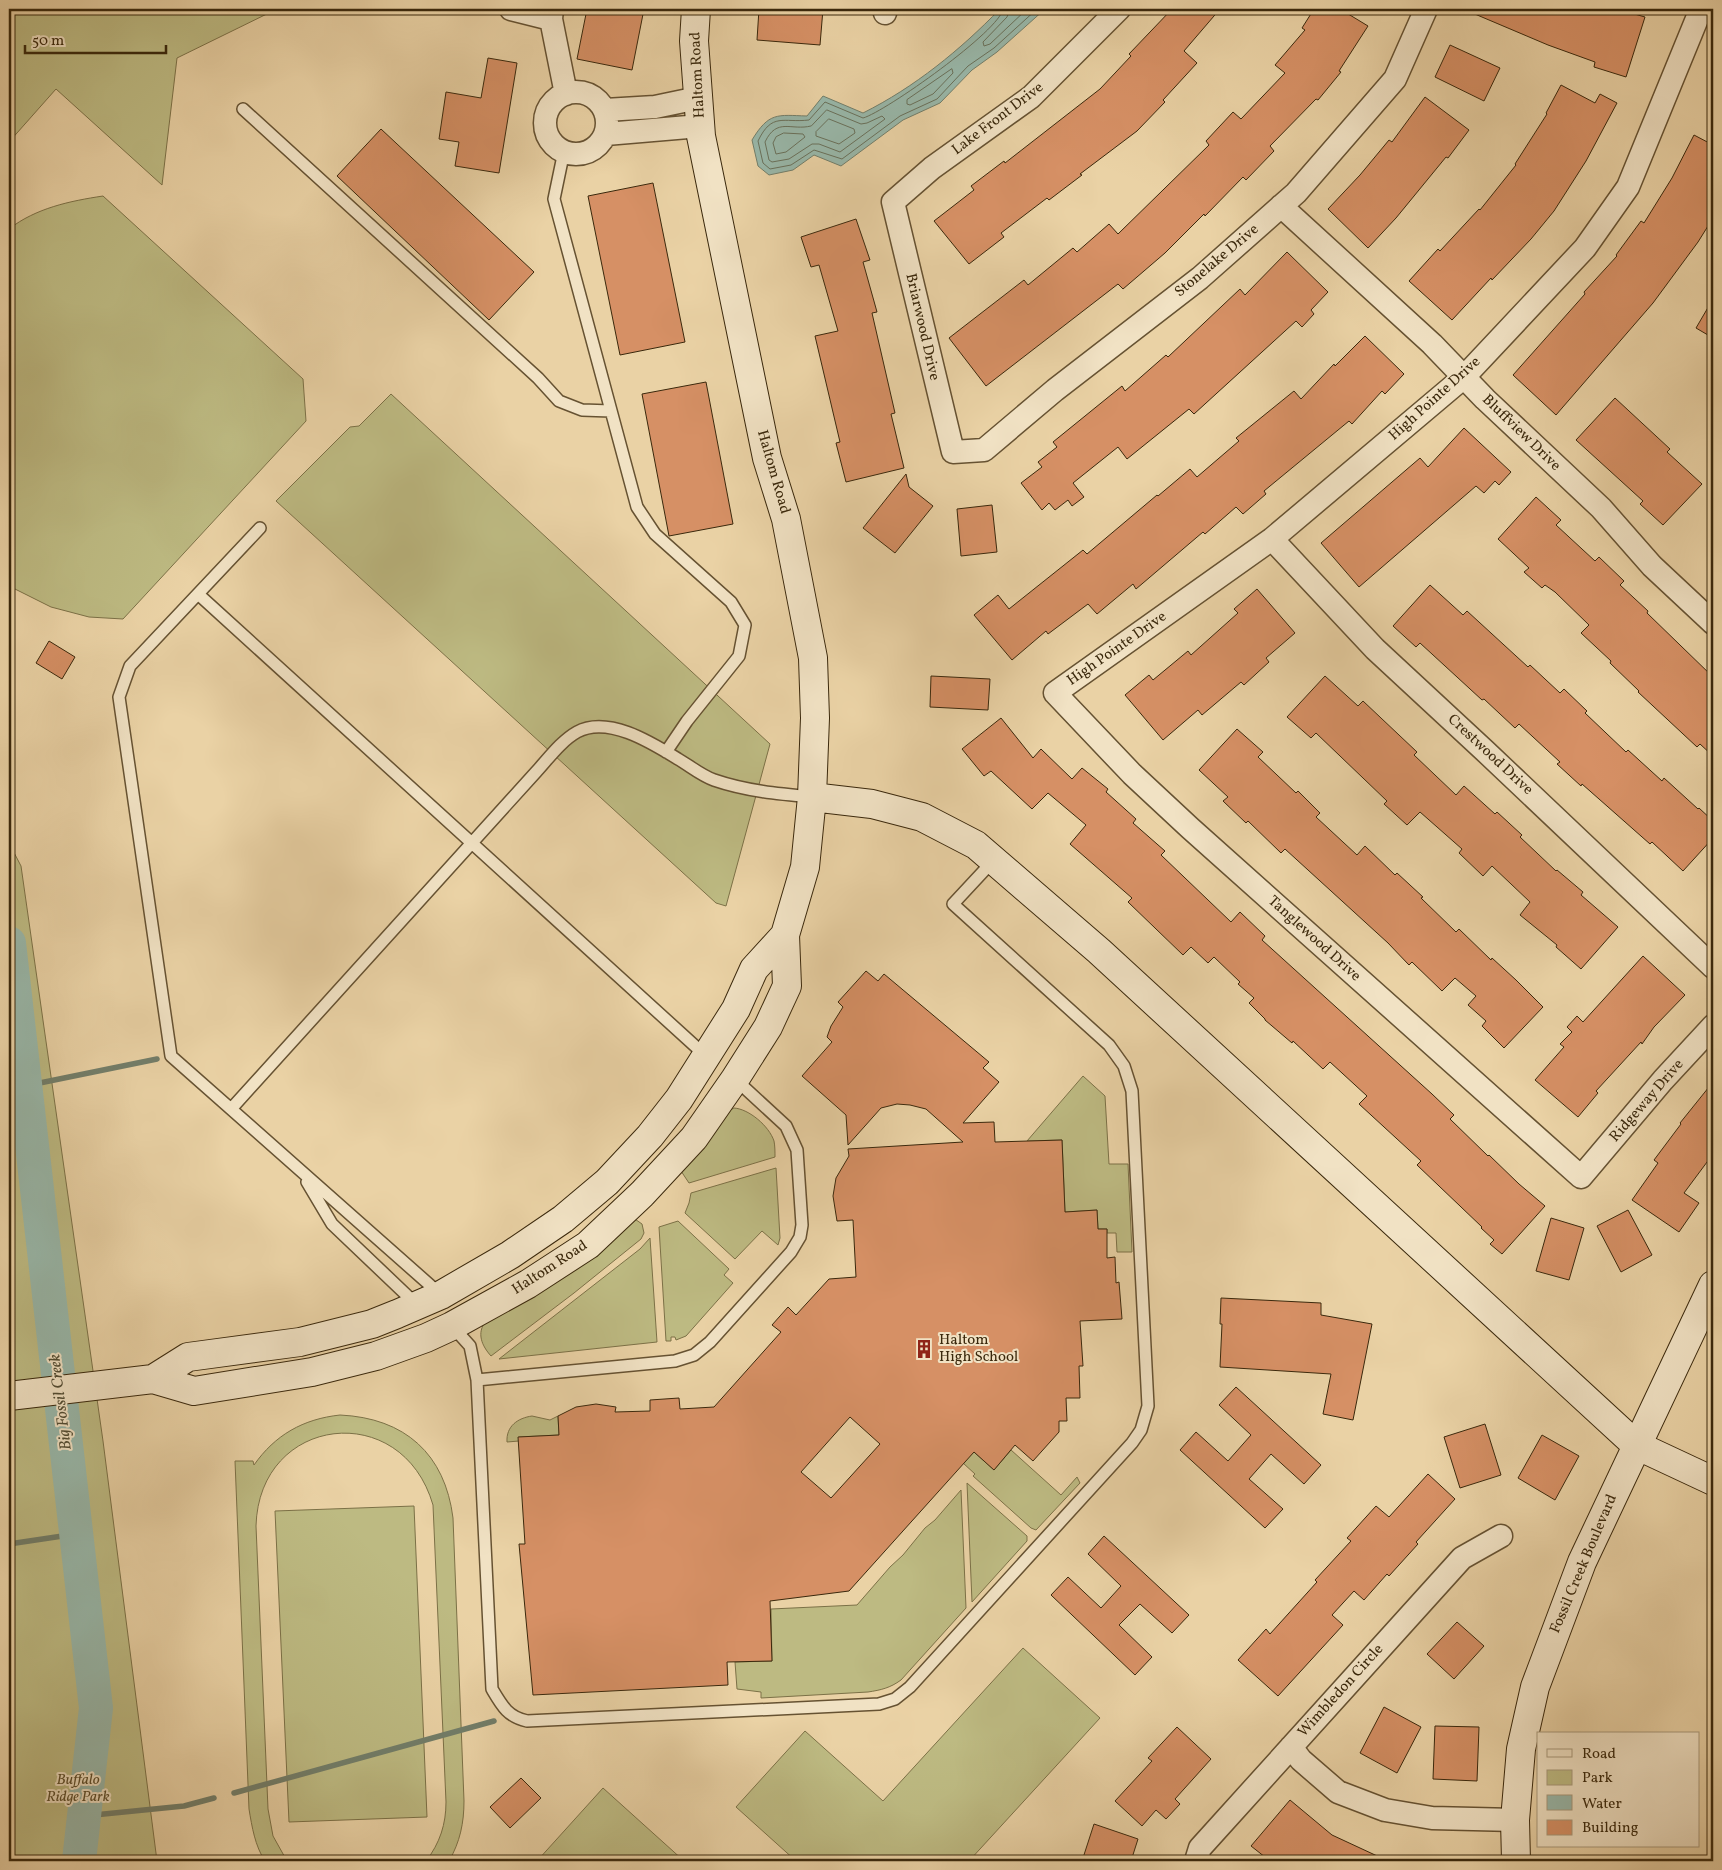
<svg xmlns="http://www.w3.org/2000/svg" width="1722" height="1870" viewBox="0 0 1722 1870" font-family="Vollkorn,serif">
	<rect width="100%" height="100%" fill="#ead2a5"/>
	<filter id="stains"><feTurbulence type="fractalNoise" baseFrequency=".004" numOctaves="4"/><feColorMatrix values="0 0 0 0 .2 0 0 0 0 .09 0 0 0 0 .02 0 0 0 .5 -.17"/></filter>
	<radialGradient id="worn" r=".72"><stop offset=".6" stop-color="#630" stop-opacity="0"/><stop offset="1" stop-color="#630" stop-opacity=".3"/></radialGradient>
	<path fill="#bdba82" stroke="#7c7147" d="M9,9H277L177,58L162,185L56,89L9,142Z
		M103,196L303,379L306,421L123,619L89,617L51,607L9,586V229C36,208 70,201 103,196Z
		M391,394L770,744L726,906L716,903L276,501L350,427L359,426Z
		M9,843L21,866L103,1441L157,1861H9Z
		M1083,1076L1105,1096L1109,1164H1128L1132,1252H1117L1116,1233H1107V1229H1098L1097,1210L1065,1212L1062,1140L1027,1141Z
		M734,1108C749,1109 769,1126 774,1141C775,1146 775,1152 775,1157L689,1183L679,1168L728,1111Z
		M776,1168L780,1238L778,1245L762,1231L735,1259L685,1213L689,1203L691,1193Z
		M632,1217L642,1224L644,1233L641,1239L574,1293L491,1356C482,1346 476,1333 486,1321Z
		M678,1221L729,1269L724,1275L733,1283L686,1336L676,1340L675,1337H671V1341H666L659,1227Z
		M650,1238L657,1342L499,1359L640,1249Z
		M340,1415C405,1418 445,1454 453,1518L464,1801C464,1823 460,1842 449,1861H426C440,1843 446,1824 446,1802L433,1505C402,1398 259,1415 256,1526L268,1809L273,1836L287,1861H265C255,1846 252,1827 249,1809L235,1461H253L254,1465C275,1435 303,1419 340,1415Z
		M532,1416L550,1420L558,1416L559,1435L519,1437V1441L507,1442C506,1426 518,1418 532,1416Z
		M1011,1450L1061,1495L1077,1477L1080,1483L1036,1530L1031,1528L973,1476L975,1474L963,1463L974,1452L994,1470Z
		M967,1483L1027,1536V1541L972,1602Z
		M961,1490L966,1608L901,1680C890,1688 881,1690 868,1692L761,1698V1692L737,1689L735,1662L772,1661L771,1609L857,1605L890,1567L903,1555L925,1528L935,1520Z
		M414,1506L427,1817L289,1822L275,1511Z
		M1023,1648L1100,1718L969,1861H796L736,1807L805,1731L883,1801Z
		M603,1788L684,1861H537Z"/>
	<path fill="#98b7a9" stroke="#727e6a" d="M1000,9H1045L997,52L972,70L940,103L903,120L841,166L814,155L793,170L769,175L758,166L752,140C769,112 777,115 807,116L823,96L863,113C915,87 960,50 1000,9Z"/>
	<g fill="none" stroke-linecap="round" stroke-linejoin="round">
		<path stroke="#69705a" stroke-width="1" d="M1003,9C1001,30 885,112 863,118L825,102L809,120C783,123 772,112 758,141L763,163L770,169L791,165L814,150L842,159L900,116L937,99L968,66L994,48L1037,9
			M1010,9L1007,17L983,42L984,46L990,44L1027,9
			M952,69L953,73L933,94L910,105L907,104V100Z
			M827,110L861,124L867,123L882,116L885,119L840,152L819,144H812L789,159L772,162L769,160L765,142C777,117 791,131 811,126Z
			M829,119L854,129L855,133L839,144L816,136V132Z
			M784,133L803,134L805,137L786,152L776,154L773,143L776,137Z"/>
		<path stroke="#727e6a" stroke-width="5.5" d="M25,1086L157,1059
			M9,1544L76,1534
			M234,1793L494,1721
			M84,1816L184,1806L214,1798"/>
		<path stroke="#98b7a9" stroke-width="34" d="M9,943L96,1708L79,1861"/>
	</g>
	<path fill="#d69065" stroke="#3a280c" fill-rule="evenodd" d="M587,9H644L632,70L577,59Z
		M759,9H823L820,45L757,40Z
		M1172,9H1220L1184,51L1197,63L1163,100L1165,102L1137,131L1080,174L1082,175L1049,200L1047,198L1001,233L1004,237L969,264L934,221L974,190L971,186L1004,161L1005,163L1100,89L1131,56L1129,54Z
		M1314,9H1340L1368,26L1339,71L1341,72L1318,100L1316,99L1270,146L1274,151L1246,180L1243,177L1205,216L1204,214L1165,253L1123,289L1118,284L986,386L949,338L1024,280L1028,285L1073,248L1077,252L1109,224L1118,234L1209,145L1206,141L1233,112L1241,119L1285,73L1275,65L1305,30L1302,28Z
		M1463,9H1617L1645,17L1626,77L1594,67L1595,62L1548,45Z
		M1450,45L1500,68L1484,101L1435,77Z
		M488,58L517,63L499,173L455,166L459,142L439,139L446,92L481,98Z
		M1561,85L1595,103L1600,94L1617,103L1586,161L1554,211L1531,239L1492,280L1491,278L1452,320L1409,281L1438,249L1440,251L1479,209L1480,210L1516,165L1515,164L1547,114L1546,113Z
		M1425,97L1469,130L1448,158L1446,157L1396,218L1368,248L1328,209L1360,175L1389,140L1392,142Z
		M381,129L534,272L489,320L337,176Z
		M1694,135L1713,145V218L1698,242L1653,303L1556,415L1513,375L1585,294L1584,292L1617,256L1616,255L1641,221L1644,223L1672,178Z
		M653,183L685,342L620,355L588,196Z
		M856,219L870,260L863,262L877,312L872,313L895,413L891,414L904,468L846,482L836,443L840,442L815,336L838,331L819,265L811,267L801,237Z
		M1287,252L1328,292L1311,310L1314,314L1302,327L1296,321L1194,414L1189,409L1127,459L1118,447L1073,483L1084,497L1072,506L1068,500L1055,510L1049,503L1042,510L1021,483L1042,467L1038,462L1057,447L1053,442L1122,386L1125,391L1166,355L1168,357L1240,289L1245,295Z
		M1713,299V338L1696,328Z
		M1365,336L1404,374L1385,394L1382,391L1352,424L1349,421L1264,491L1266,494L1243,514L1236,507L1205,534L1203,532L1136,589L1133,584L1097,614L1088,604L1048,634L1046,631L1012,660L974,615L998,595L1009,609L1083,550L1087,554L1157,495L1158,496L1190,469L1197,477L1239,441L1236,438L1294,391L1301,399L1334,364L1335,366Z
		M706,382L733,524L669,536L642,394Z
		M1615,398L1670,449L1667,452L1702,484L1663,525L1640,504L1643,501L1576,440Z
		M1464,428L1511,472L1499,485L1495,481L1484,493L1476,486L1359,587L1321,543L1420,458L1428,467Z
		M906,474L909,487L933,506L895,553L863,528Z
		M1536,497L1561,520L1556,525L1595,561L1599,557L1624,581L1620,585L1648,611L1647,613L1713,677V756L1700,744L1697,747L1638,692L1639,691L1610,663L1611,661L1581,633L1589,625L1555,592L1545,585L1542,588L1524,572L1529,568L1498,539Z
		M992,505L997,552L961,556L957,509Z
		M1430,585L1463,615L1467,611L1528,667L1530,665L1560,693L1564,689L1587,711L1585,713L1626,752L1628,750L1662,781L1664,778L1698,809L1699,808L1713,821V838L1683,871L1652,842L1650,844L1582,784L1581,786L1557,764L1560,762L1519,724L1515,728L1484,699L1482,700L1420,643L1416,647L1393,626Z
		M1257,589L1295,633L1266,658L1269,662L1244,685L1241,682L1202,715L1198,710L1163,740L1125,695L1149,675L1153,680L1188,651L1191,655L1238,613L1234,609Z
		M49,641L75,657L62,679L36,663Z
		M931,676L990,679L988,710L930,707Z
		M1325,676L1358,706L1363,701L1417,752L1414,755L1456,795L1464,786L1495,814L1497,812L1522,835L1520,837L1556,871L1557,870L1583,892L1581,895L1618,927L1581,969L1556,947L1557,945L1520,915L1530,902L1492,866L1483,876L1459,853L1462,849L1420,812L1407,825L1384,804L1387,801L1316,733L1311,738L1287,717Z
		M1001,718L1033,758L1041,749L1072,779L1082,768L1108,789L1106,792L1136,819L1133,823L1165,851L1161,855L1231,922L1240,912L1265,936L1262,940L1432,1094L1454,1115L1450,1119L1488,1156L1489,1155L1519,1184L1545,1206L1502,1254L1490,1244L1494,1240L1481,1228L1482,1227L1417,1165L1421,1161L1359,1104L1367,1096L1330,1062L1323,1069L1293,1041L1292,1043L1265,1020V1019L1249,1003L1254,998L1238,984L1240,982L1214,957L1208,963L1191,947L1183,955L1128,902L1132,898L1070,844L1086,825L1048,793L1032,809L991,771L984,776L962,749Z
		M1237,729L1263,752L1258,757L1296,793L1298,791L1320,813L1316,817L1357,855L1365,846L1395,875L1397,873L1423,897L1421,898L1456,932L1459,929L1491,960L1492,958L1516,980L1543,1007L1504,1048L1482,1026L1486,1021L1468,1005L1476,996L1455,978L1442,991L1412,962L1409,965L1388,943L1285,849L1281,853L1248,821L1246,823L1223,801L1228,797L1199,770Z
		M1643,956L1685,995L1654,1027L1642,1044L1641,1042L1596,1091L1598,1093L1578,1117L1535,1080L1564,1047L1560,1044L1572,1032L1567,1027L1577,1016L1583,1022Z
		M866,971L878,981L884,974L989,1062L983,1068L999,1082L963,1123L994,1122L995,1142L1062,1140L1065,1212L1097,1210L1098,1229H1107V1258L1115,1257L1116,1283L1119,1282L1122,1319L1080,1321L1083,1366H1079L1080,1398H1066L1067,1421H1059V1432L1033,1461L1015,1445L994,1470L974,1452L849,1591L770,1601L772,1661L727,1662L728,1685L533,1695L519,1544H525L518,1437L559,1435L558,1416L576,1407L596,1404L616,1407L615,1412L650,1411V1400L679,1398L680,1409L714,1407L781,1332L772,1325L788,1307L796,1315L829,1279L856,1277L853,1220L837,1221L833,1196L836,1178L849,1156L848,1149L963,1142L926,1109L910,1105L897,1104L881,1108L848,1145L846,1115L802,1076L832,1042L827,1037L831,1026L843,1007L838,1002ZM850,1417L880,1444L831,1498L801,1472Z
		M1713,1082V1154L1684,1193L1699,1203L1679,1232L1632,1200L1658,1163L1654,1160L1681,1124L1680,1123Z
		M1628,1210L1652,1255L1621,1272L1597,1226Z
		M1551,1218L1584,1228L1569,1280L1536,1271Z
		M1221,1298L1321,1303V1315L1372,1324L1353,1420L1323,1414L1331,1374L1220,1367L1222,1324H1220Z
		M1236,1387L1321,1465L1304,1484L1271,1454L1249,1479L1283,1509L1265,1528L1180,1450L1196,1432L1228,1461L1251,1435L1219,1405Z
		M1485,1424L1501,1475L1460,1488L1444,1437Z
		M1542,1435L1579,1456L1555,1500L1518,1478Z
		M1428,1474L1455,1499L1416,1542L1418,1544L1389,1576L1387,1574L1364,1600L1354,1591L1332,1615L1343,1625L1278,1696L1238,1660L1266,1629L1270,1634L1317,1582L1315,1580L1351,1541L1347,1538L1376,1506L1389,1517Z
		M1104,1536L1189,1615L1172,1633L1140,1604L1119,1625L1152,1657L1135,1675L1051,1595L1068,1577L1101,1608L1121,1586L1088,1554Z
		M1457,1622L1484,1646L1454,1679L1427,1654Z
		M1384,1707L1421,1727L1397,1773L1360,1753Z
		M1435,1726L1479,1727L1477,1781L1433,1779Z
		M1177,1727L1211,1759L1175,1799L1180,1804L1166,1819L1156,1810L1142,1826L1115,1801L1152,1761L1148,1758Z
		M521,1778L541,1798L510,1828L490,1807Z
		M1290,1800L1332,1835L1388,1861H1270L1251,1846Z
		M1094,1824L1138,1839L1131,1861H1082Z"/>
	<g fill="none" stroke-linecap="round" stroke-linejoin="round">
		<g stroke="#665232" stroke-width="14">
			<path id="lane" d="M243,109L538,378L559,401L582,410L611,411
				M564,151L554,199L637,507L655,534L731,602L745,625L739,656L687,721L666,752
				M260,528L130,666L119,697L171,1056L440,1294
				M198,594L706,1056
				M231,1109L536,772C548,759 561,741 577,732C608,715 652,743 678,759C690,766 702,776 714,780C746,791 779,794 812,797
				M307,1182L332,1224L417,1305
				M452,1326L470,1346L477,1380L492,1689C502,1706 508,1717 527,1721L879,1704L895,1699L910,1687L1132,1443L1141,1430L1148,1406L1132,1091L1124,1066L1109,1045L953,904L993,861
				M477,1380L675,1361L694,1355L710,1342L791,1252L800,1237L802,1225L797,1150L786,1126L735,1079"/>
		</g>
		<g stroke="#665232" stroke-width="25">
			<path id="street" d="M511,9L551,19
				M552,9L551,19L566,94
				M884,9L885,13
				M1119,9L1031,97L932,168L893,202L953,452L984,450L1055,390L1200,278L1296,193L1395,79L1426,9
				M1701,9L1628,187L1585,248L1464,377L1272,539L1055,693L1132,774L1190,828L1581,1177L1663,1080L1713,1026
				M545 123a31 31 0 1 1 62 0a31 31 0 1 1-62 0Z
				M605,110L655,107L698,98
				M606,134L700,126
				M1281,206L1432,344L1485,399L1601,508L1652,566L1713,623
				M1272,539L1375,649L1485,751L1713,967
				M1291,1747L1301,1760L1338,1792L1385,1810L1432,1818L1515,1820
				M1196,1861L1200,1848L1462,1558L1501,1536"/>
		</g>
		<g stroke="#3a280c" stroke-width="30">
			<path id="secondary" d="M812,797L872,804L922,817L976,845L1099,951L1636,1445L1713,1481
				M153,1379L188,1357L300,1342L372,1324L397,1314L441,1295L510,1255L563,1219L607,1182L650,1136L679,1099L736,1009L754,969L785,935
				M9,1396L153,1379L194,1391L312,1372L376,1356L426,1338L452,1326L528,1284L588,1245L642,1194L694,1138L735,1079L768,1027L787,986L785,935L805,867L812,797L815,718L813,658L786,519L767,458L701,136L694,41L696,9
				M1516,1861L1515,1820L1521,1749L1535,1687L1582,1562L1713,1285"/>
		</g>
		<use href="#lane" stroke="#f1e2c4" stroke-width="11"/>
		<use href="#street" stroke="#f1e2c4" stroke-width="22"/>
		<use href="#secondary" stroke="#f1e2c4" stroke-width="28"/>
	</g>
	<defs>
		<g id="building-bare" transform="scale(1.5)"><path d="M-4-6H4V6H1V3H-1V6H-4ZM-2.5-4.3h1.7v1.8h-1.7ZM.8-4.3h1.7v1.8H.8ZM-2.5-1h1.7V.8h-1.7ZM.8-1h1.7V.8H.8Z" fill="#8f2418" stroke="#f1e2c4" stroke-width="2.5" paint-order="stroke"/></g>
	</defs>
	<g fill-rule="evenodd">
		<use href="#building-bare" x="924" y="1349"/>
	</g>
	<g text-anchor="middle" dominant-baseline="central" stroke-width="4" stroke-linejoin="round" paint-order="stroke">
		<g font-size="15" fill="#3a280c" stroke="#f1e2c4">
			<text transform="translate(698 75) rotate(-93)">Haltom Road</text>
			<text transform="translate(998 119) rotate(-37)">Lake Front Drive</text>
			<text transform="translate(1217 261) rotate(-40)">Stonelake Drive</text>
			<text transform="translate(922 327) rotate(77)">Briarwood Drive</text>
			<text transform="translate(1435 399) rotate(-42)">High Pointe Drive</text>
			<text transform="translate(1521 433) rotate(44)">Bluffview Drive</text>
			<text transform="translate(773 472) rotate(74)">Haltom Road</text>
			<text transform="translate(1117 649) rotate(-35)">High Pointe Drive</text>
			<text transform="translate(1490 755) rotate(43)">Crestwood Drive</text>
			<text transform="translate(1314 939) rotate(42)">Tanglewood Drive</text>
			<text transform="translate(1647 1101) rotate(-49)">Ridgeway Drive</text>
			<text transform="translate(550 1268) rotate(-33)">Haltom Road</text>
			<text transform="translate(1584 1564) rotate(-67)">Fossil Creek Boulevard</text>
			<text transform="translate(1341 1691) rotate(-48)">Wimbledon Circle</text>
		</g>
		<g font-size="15" fill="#3a280c" stroke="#f1e2c4" text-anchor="start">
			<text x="939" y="1340">Haltom<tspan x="939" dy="17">High School</tspan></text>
		</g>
		<g font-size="15" font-style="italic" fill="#5b4c2a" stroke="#f1e2c4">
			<text x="78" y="1780">Buffalo<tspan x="78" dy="17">Ridge Park</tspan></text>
		</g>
		<g font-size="16" font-style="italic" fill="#524c33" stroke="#f1e2c4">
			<text transform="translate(61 1402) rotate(-97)">Big Fossil Creek</text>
		</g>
	</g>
	<rect width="1722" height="1870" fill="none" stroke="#ead2a5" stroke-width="30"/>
	<rect x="10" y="10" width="1702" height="1850" fill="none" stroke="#3a280c" stroke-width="2.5"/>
	<rect x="15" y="15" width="1692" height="1840" fill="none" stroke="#3a280c"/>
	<rect x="1537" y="1732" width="162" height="115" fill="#f1e2c4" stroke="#a8987a"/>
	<rect x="1547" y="1749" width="25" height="8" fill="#f1e2c4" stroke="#a8987a"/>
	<text x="1582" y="1758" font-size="15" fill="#3a280c">Road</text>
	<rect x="1547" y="1770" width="25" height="15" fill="#bdba82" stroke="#a8987a"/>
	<text x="1582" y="1782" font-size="15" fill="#3a280c">Park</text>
	<rect x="1547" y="1795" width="25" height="15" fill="#98b7a9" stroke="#a8987a"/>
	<text x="1582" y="1808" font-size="15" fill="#3a280c">Water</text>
	<rect x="1547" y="1820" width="25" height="15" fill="#d69065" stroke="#a8987a"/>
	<text x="1582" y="1832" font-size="15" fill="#3a280c">Building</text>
	<path d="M25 45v8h141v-8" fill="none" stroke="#3a280c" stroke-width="2.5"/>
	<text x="32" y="45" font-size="15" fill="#3a280c" stroke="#f1e2c4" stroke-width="4" paint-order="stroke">50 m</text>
	<rect width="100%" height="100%" filter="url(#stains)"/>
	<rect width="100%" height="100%" fill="url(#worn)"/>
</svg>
